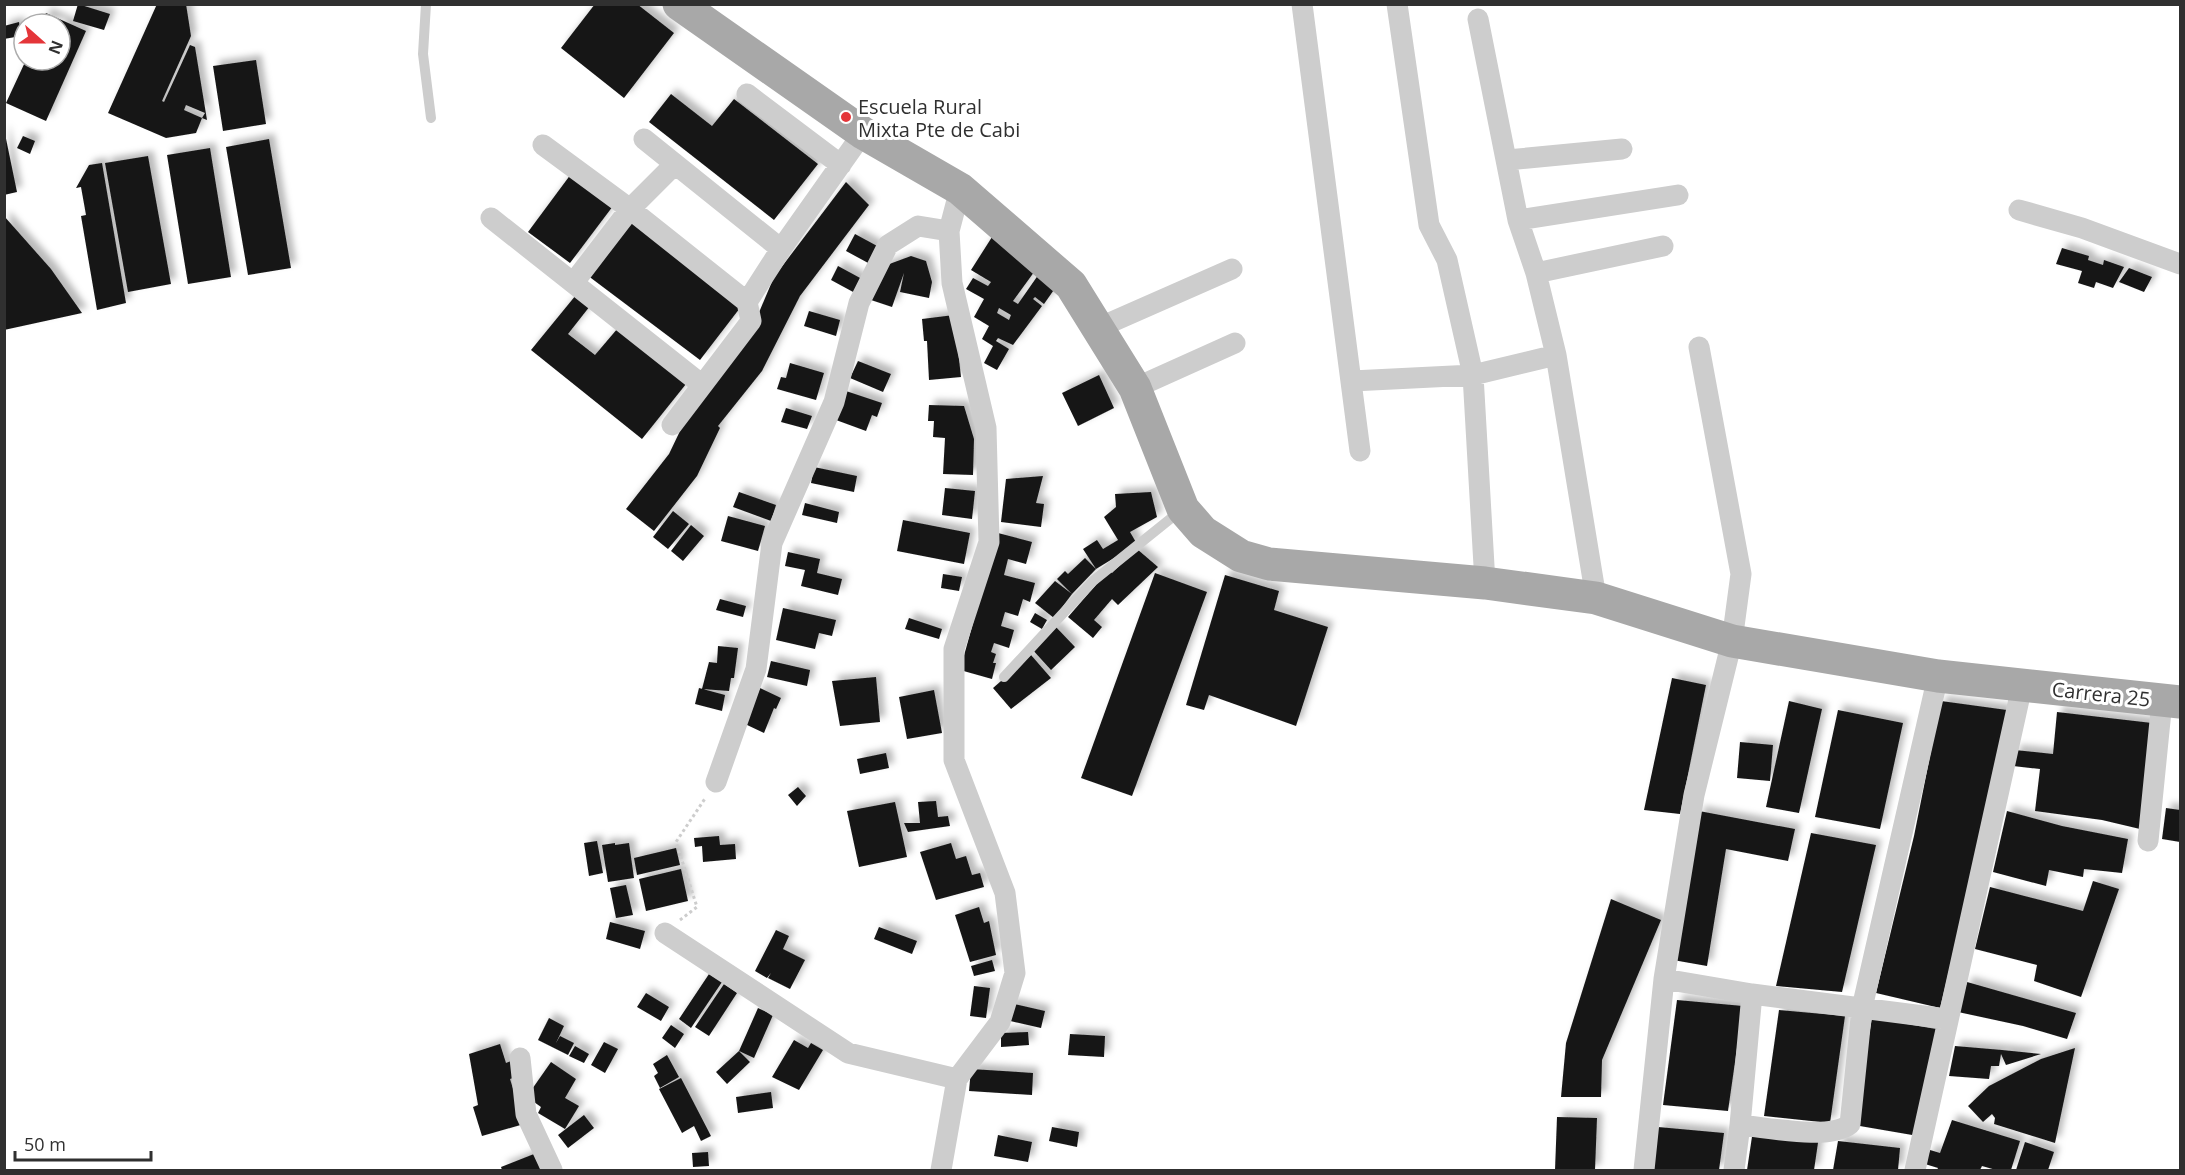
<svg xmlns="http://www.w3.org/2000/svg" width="2185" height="1175" viewBox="0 0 2185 1175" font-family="'Open Sans',sans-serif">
	<defs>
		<filter id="shadow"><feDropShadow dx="5.5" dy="-5.5" stdDeviation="3" flood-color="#0004"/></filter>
	</defs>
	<rect width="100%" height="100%" fill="#fff"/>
	<path fill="#171717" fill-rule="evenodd" filter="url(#shadow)" d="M78,4L110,14L104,30L73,21Z
		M157,4H186L191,36L162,101L164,102L190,45L195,47L207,120L202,118L196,133L166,138L108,113ZM186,105L205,113L202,118L184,110Z
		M595,4H637L674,33L624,98L561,48Z
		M46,13L86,31L46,121L6,103L26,60H60V24H41Z
		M19,22L21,36L4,39V26Z
		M256,60L266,124L223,131L213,66Z
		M671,94L712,126L734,99L818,164L774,220L649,122Z
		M4,129L17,192L4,195Z
		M23,136L35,141L30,154L17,148Z
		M269,139L291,268L248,275L226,147Z
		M210,148L231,277L188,284L167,155Z
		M148,156L171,284L128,292L105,163Z
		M102,163L126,303L97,310L81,216L86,215L81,187L76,188L89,165Z
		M571,174L613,206L570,263L528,232Z
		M846,182L869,205L800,296L762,371L718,426L720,428L697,476L654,531L626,509L669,454L692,406L749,336L774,277Z
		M4,216L51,269L82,313L4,330Z
		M630,218L743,304L700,360L587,275Z
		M855,234L879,247L870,264L846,251Z
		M992,237L1037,268L1013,301L1018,304L1041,271L1058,284L1044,304L1035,297L1033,299L1042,306L1013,345L998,338L996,341L1009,349L997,370L984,363L993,346L982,339L989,326L974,317L984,299L966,289L973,278L988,286L991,282L971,270ZM999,308L1011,315L1009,320L997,313Z
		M2062,248L2089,256L2088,260L2103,265L2104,260L2124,267L2113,288L2096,282L2094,288L2078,283L2082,271L2056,264Z
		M911,256L926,261L932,282L929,298L900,292L904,273L892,307L871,300L884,266Z
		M838,266L862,279L855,293L831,280Z
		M2129,268L2152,277L2144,292L2119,282Z
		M576,295L590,306L568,334L595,355L618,328L686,384L642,439L531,350Z
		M809,311L840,320L836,336L804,326Z
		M954,315L961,377L929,380L927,341H924L922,319Z
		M858,361L891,374L883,392L850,378Z
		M790,363L824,373L816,400L777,389L781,377L786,378Z
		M1099,375L1114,408L1078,426L1062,393Z
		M846,391L882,403L877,417L872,415L866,431L836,420Z
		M929,405L964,406L974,439L973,475L943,474L945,438L933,437L934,421H928Z
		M786,408L812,416L807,429L781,422Z
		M814,467L857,476L854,492L811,483Z
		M1043,476L1036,503L1044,504L1041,527L1001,522L1006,479Z
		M945,488L975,491L972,519L942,515Z
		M739,492L776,505L771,521L733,507Z
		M1151,492L1157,517L1130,532L1137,544L1096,569L1072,594L1057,579L1065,571L1068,574L1085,558L1096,569L1083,549L1097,540L1103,549L1118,540L1104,517L1116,507L1115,494Z
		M805,503L839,512L837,523L802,515Z
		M673,511L689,524L668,549L653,537Z
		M728,516L765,526L758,551L721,541Z
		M903,520L970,533L964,564L897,551Z
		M691,525L704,536L683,561L671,551Z
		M998,533L1032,542L1026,564L1008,559L1004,575L1035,583L1030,602L1023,599L1018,616L1005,612L1001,626L1014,630L1009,648L994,643L991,652L996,654L993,663H996L992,679L960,670Z
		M1137,549L1158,567L1118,605L1112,599L1094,620L1102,627L1093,638L1068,617L1109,570L1112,573Z
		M788,552L820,559L817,573L842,579L838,595L801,586L805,570L785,566Z
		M1155,573L1207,592L1132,796L1081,778Z
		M943,574L962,577L959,591L941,588Z
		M1225,575L1279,591L1274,610L1328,627L1296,726L1209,695L1204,710L1186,705Z
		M1055,581L1072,594L1054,618L1035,603Z
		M720,599L746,606L743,617L716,610Z
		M783,608L836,620L832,636L819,633L815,649L776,640Z
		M1035,613L1047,620L1042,629L1030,622Z
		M909,618L942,629L939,639L905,629Z
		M1055,626L1075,647L1051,670L1031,648Z
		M718,646L738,648L734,678H731L729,691L702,689L709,662L717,663Z
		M1031,655L1051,678L1011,709L993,688Z
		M771,661L810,670L807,686L767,677Z
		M876,677L880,722L840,726L832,681Z
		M1672,678L1706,685L1680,814L1644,810Z
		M699,688L725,695L722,711L695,704Z
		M760,688L781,698L776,709L774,708L764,733L745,724Z
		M934,690L942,733L907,739L899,697Z
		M1789,701L1822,709L1799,813L1766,807Z
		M1941,701L2007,710L1978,851L1940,1008L1876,993L1914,836Z
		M1838,710L1903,723L1880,829L1815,817Z
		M2057,712L2152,723L2140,829L2102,820L2035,811L2040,769L2013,766L2015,750L2053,754Z
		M1740,742L1773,745L1770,781L1737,778Z
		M886,753L889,768L860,774L857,759Z
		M798,787L806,796L797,806L788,795Z
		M936,801L938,817L948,816L950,826L908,832L904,823H920L918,802Z
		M895,802L907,857L859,867L847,811Z
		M2166,808L2180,810V842L2162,839Z
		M1699,811L1795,829L1788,861L1726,849L1707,966L1673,960Z
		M2007,811L2062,826L2128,839L2122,873L2084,869L2083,877L2049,870L2046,886L1993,872Z
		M1811,833L1876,845L1842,992L1776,986Z
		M719,836L720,845L735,844L736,859L703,862L702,846L695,847L694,838Z
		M597,841L603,873L589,876L584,843Z
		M615,843V845L629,843L634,878L608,882L602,845Z
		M951,843L956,859L966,856L972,875L980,873L984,887L936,900L920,852Z
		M676,848L680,865L637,875L634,858Z
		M681,869L688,901L646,911L639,879Z
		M2093,881L2119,889L2081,997L2034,981L2037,965L1975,949L1990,887L2083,911Z
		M626,885L633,915L616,918L610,888Z
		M1611,899L1661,920L1602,1060L1601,1097H1561L1566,1043Z
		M979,907L984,923L989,921L996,955L970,962L955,915Z
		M610,922L645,931L640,949L606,939Z
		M879,927L917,941L912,954L874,939Z
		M776,930L789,936L783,949L805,960L790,989L768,978L771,973L767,978L755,971Z
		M992,960L995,971L974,976L971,966Z
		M709,974L722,982L691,1028L679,1019Z
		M1967,982L2076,1013L2067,1039L2023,1026L1958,1012Z
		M724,984L737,993L709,1036L695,1027Z
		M974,986L990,988L986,1018L970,1016Z
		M646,993L669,1007L661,1021L637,1007Z
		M1677,1000L1743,1006L1728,1111L1663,1105Z
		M1010,1003L1045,1011L1041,1028L1006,1020Z
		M758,1008L773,1015L754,1058L739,1051Z
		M1779,1010L1845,1016L1830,1123L1764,1116Z
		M549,1018L564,1026L556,1043L560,1036L574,1043L568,1055L538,1040Z
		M1872,1018L1936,1029L1918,1136L1854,1125Z
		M671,1025L684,1034L675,1048L662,1038Z
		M1028,1032L1029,1045L1001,1047V1033Z
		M1070,1034L1105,1036L1104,1057L1068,1055Z
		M794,1040L808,1048L811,1043L823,1050L799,1090L772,1077Z
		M604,1042L618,1049L605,1073L591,1065Z
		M500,1044L506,1063L511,1061L516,1077L510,1079L524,1124L482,1136L473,1107L478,1105L469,1054Z
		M575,1046L589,1054L584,1063L569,1056Z
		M1955,1046L2002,1050L2041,1054L2006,1065L2001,1054L1999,1066H1991L1989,1079L1949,1076Z
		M2075,1048L2055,1143L1994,1124L1995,1118L1992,1114L1983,1122L1968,1106L1989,1086L2041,1059Z
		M739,1051L750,1062L727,1084L716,1072Z
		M667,1055L679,1077L660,1088L654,1076L658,1073L653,1064Z
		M551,1062L576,1079L565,1098L579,1106L565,1129L538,1113L541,1107L534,1102L530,1092Z
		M971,1069L1033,1073L1032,1095L969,1091Z
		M681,1078L711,1136L701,1141L694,1126L682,1133L659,1089Z
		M771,1092L773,1108L738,1113L736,1097Z
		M584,1115L594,1128L568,1148L558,1135Z
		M1557,1117L1597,1118L1595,1170H1555Z
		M1952,1120L2020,1141L2011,1170H1996L1982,1166L1980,1170H1937L1938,1168L1925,1164L1930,1150L1940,1153Z
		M1052,1127L1079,1132L1077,1147L1049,1141Z
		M1658,1127L1724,1133L1719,1170H1653Z
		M1753,1130L1819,1136L1814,1170H1747Z
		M998,1135L1032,1142L1028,1162L994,1156Z
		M1838,1141L1900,1148L1898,1170H1833Z
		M2025,1142L2054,1152L2048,1170H2016Z
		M708,1152L709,1166L693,1167L692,1153Z
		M534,1154L541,1170H502L501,1167Z"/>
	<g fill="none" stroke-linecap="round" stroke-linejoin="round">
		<path stroke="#cdcdcd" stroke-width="3" stroke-dasharray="3 3" stroke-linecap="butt" d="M680,920L697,907L676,842L706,797"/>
		<path stroke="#cdcdcd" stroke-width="10" d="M426,4L423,54L431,118
			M1004,677L1093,581L1180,511"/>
		<path stroke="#cdcdcd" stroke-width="21" d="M1302,4L1360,451
			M1397,4L1429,225L1447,260L1473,375L1485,583
			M1478,19L1518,220L1536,273L1556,355L1596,598
			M747,94L841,165
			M644,139L781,249
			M543,145L630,209L747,302
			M1507,160L1622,149
			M2019,210L2082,228L2180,264
			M491,218L701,384
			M1518,220L1678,195
			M1536,273L1663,246
			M574,282L630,209L674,165
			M1098,328L1232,269
			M1352,381L1473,375L1556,355
			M1135,388L1235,343
			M672,425L751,321L747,302L781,249L863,133
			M716,782L756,669L772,543L834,402L859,303L888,245L918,226L949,231
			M2148,841L2162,701
			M665,933L848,1053L957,1079
			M1664,979L1752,994L1947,1019
			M1752,994L1740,1125C1766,1127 1830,1141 1850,1124L1862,1008L1938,676
			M520,1058L526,1114L552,1170
			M941,1170L957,1079L1000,1022L1015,973L1005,893L954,760V649L989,542L986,428L952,283L949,231L960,189
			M1644,1170L1664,979L1694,795L1732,641L1741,574L1699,347
			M1734,1170L1740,1125
			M1915,1170L2022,686"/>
		<path stroke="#a8a8a8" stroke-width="33" d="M679,4L863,133L960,189L1071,285L1135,388L1183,509L1203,532L1241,556L1269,564L1485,583L1596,598L1732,641L1938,676L2180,702"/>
	</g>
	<circle fill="#e43539" stroke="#fff" stroke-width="2" cx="846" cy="117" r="6"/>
	<g text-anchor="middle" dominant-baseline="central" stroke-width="6" stroke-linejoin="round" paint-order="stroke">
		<g font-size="20" fill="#303030" stroke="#fff" text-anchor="start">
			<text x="858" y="106">Escuela Rural<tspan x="858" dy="23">Mixta Pte de Cabi</tspan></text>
		</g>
		<g font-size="20" fill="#303030" stroke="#fff">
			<text transform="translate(2101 694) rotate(6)">Carrera 25</text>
		</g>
	</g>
	<rect width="2185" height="1175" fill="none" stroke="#303030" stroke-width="12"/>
	<g transform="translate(42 42) rotate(111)"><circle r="28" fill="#ffffff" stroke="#acacac" stroke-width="1.5"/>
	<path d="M0-4.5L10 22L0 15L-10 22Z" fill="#e43539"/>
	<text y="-9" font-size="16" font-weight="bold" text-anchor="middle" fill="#303030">N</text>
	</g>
	<path d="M15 1151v9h136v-9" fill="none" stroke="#303030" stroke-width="3"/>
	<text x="24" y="1151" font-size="18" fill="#303030" stroke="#ffffff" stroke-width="4.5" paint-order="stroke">50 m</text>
</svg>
